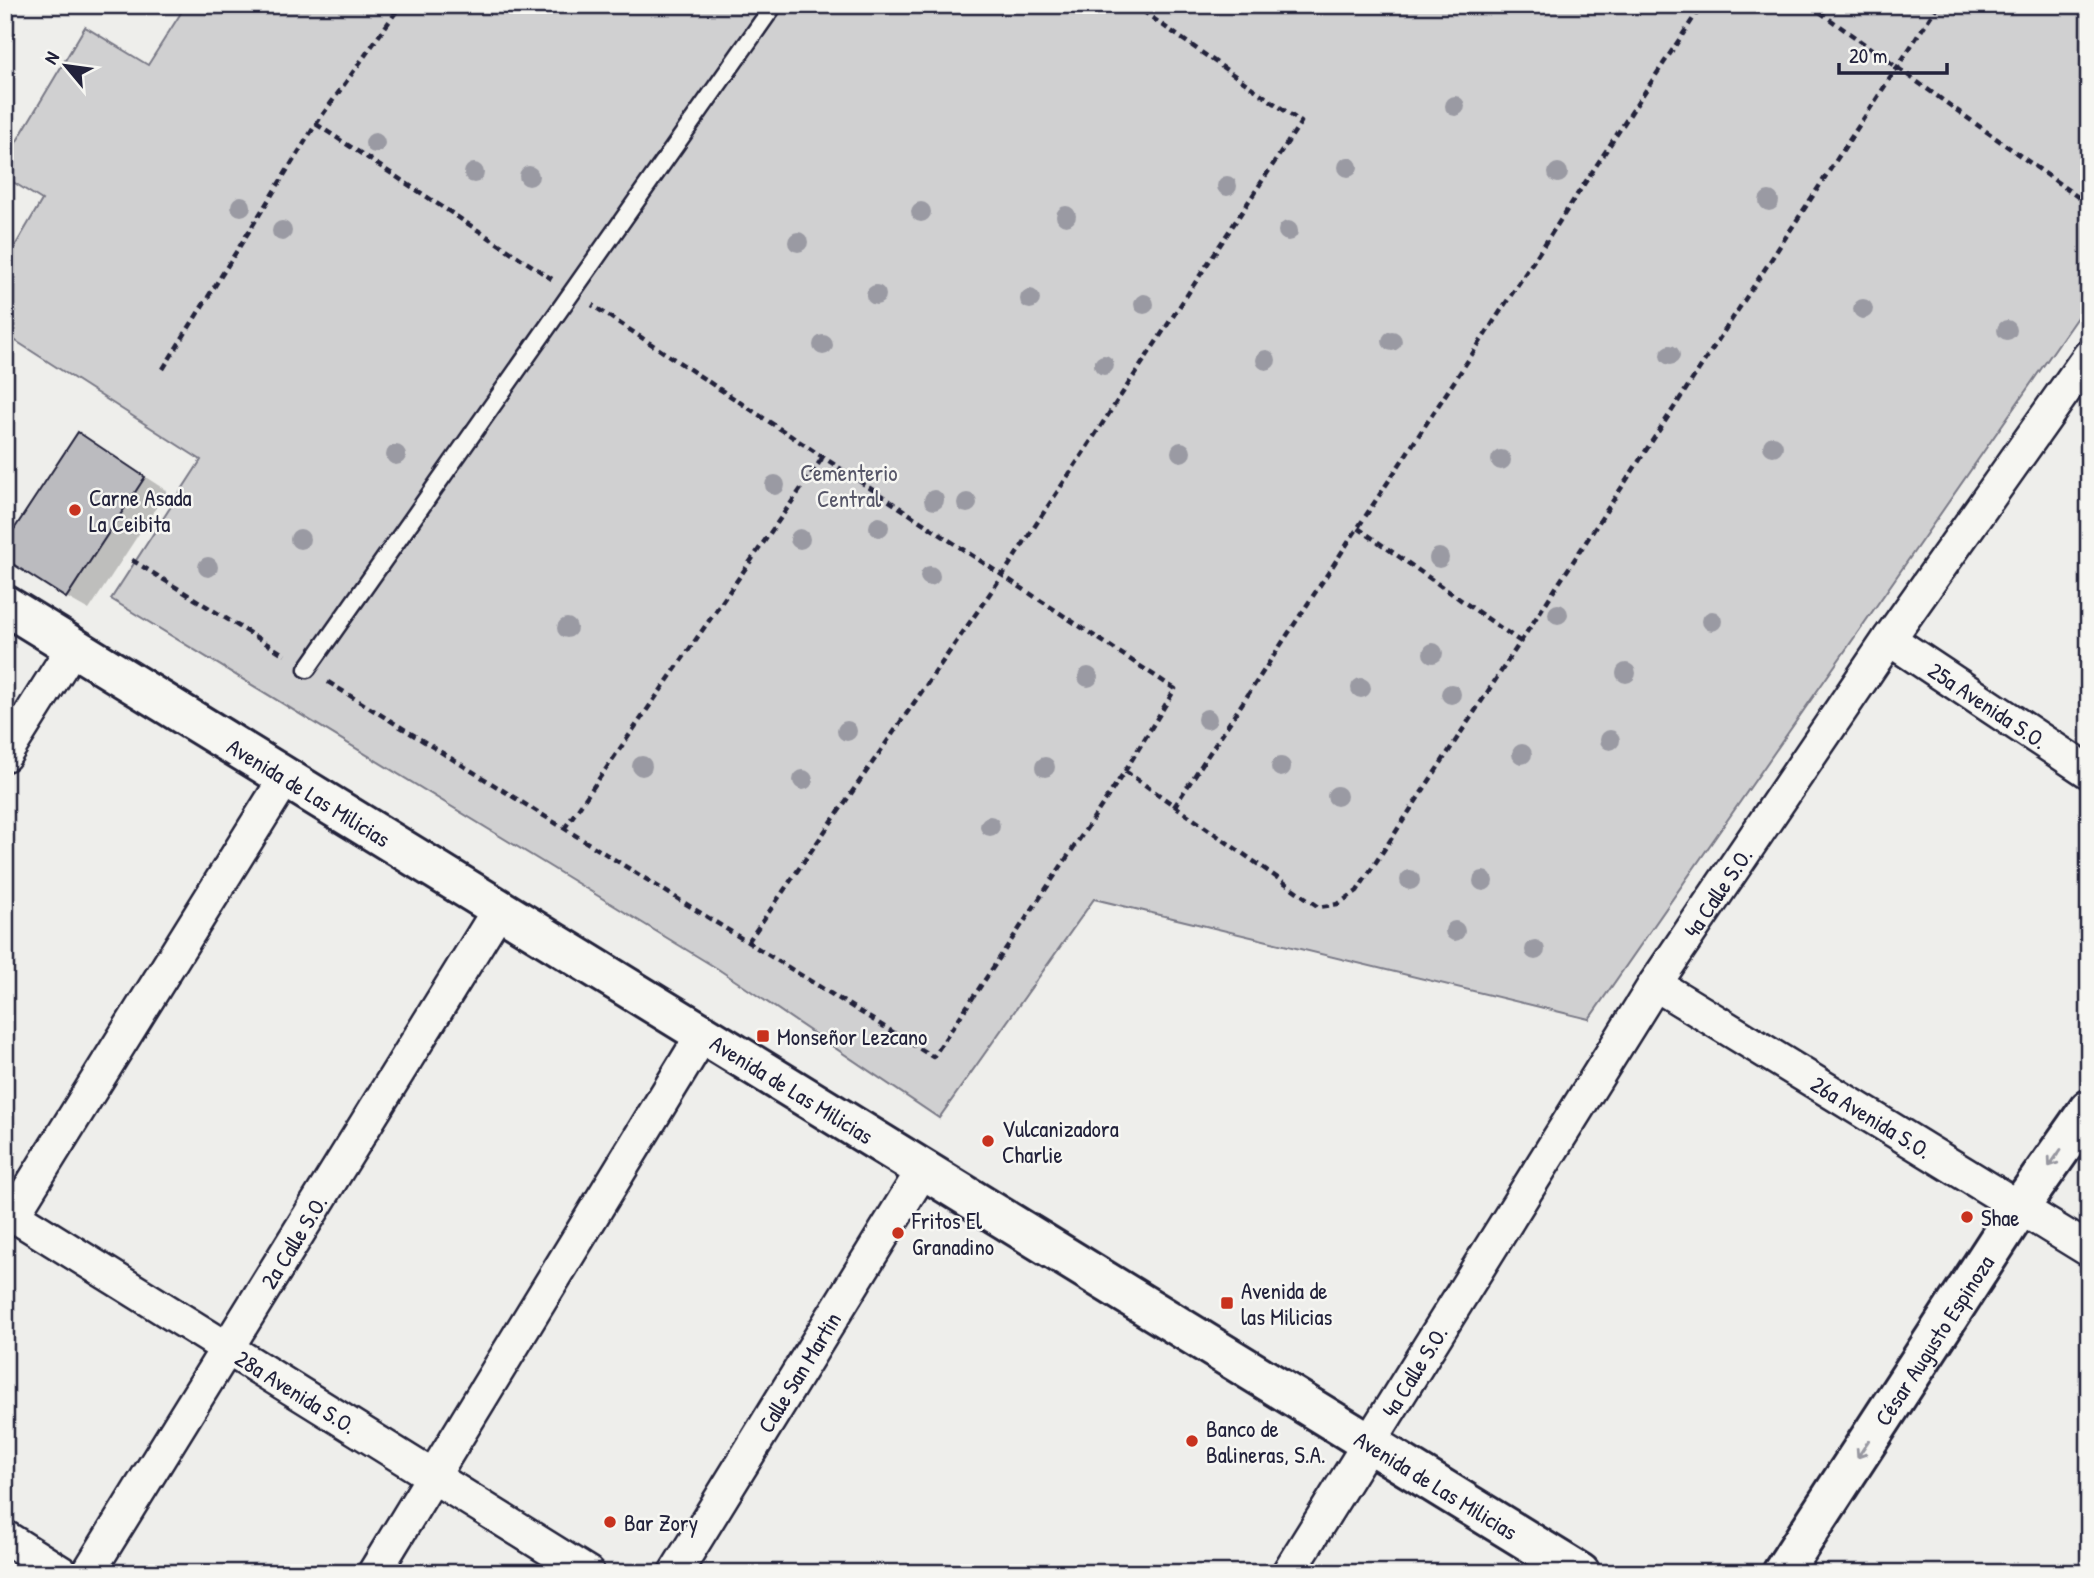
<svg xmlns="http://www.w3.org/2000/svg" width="2094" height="1578" viewBox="0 0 2094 1578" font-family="'Patrick Hand',sans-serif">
	<rect width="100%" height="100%" fill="#eeeeeb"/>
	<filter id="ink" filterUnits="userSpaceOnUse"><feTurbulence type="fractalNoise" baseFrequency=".0143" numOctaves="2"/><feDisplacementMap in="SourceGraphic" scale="14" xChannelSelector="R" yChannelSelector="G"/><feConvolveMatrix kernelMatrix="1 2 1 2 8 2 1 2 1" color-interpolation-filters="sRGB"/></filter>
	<g filter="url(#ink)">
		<path fill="#d0d0d1" stroke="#797986" stroke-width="2" d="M186,5H2089V300L1589,1019L1094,899L939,1118L718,969L111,599L201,460L5,334V263L42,200L5,177V161L85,27L148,65Z"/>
		<path fill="#0003" d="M101,448L167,491L89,610L66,597Z"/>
		<path fill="#bbbbbf" stroke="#22223b" stroke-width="2" d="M78,432L145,477L66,598L5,559V543Z"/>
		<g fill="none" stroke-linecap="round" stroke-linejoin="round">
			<g stroke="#22223b" stroke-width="21">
				<path id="service" d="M307,669L774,5"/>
			</g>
			<g stroke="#22223b" stroke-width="37">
				<g id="minor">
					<path id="s1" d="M1889,639L2089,772"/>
					<path d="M5,755L73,647"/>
					<path id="s2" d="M1655,984L2089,1250"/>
					<path id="s3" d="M5,1210L588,1573"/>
					<path d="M13,1215L286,777"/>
					<path d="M5,1537L62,1573"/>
					<path id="s4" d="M88,1573L499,909"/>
					<path d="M374,1573L703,1034"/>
					<path id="s5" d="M675,1573L923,1170"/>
					<path id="s6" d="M1288,1573L1655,984L1889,639L2089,356"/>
				</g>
			</g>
			<g stroke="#22223b" stroke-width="44">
				<g id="tertiary">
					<path id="s7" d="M1782,1573L2020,1207L2089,1109"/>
				</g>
			</g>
			<g stroke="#22223b" stroke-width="44">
				<g id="secondary">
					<path id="s8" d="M5,605L1580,1573"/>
				</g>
			</g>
			<path stroke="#22223b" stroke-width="4.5" stroke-dasharray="7 5" stroke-linecap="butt" d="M1810,5L2089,205
				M316,124L552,279
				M163,369L316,124L401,5
				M1358,528L1521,642
				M132,560L285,655
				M328,682L933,1057L1125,771L1175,689L592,305
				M1125,771L1319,907L1338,904L1357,891L1938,5
				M1174,807L1702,5
				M564,829L823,457
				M748,942L1002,576L1301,122L1134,5"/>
			<use href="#service" stroke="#f6f6f2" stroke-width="16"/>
			<use href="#minor" stroke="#f6f6f2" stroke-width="32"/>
			<use href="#tertiary" stroke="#f6f6f2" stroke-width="38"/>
			<use href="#secondary" stroke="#f6f6f2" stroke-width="38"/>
		</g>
		<g fill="#9a9aa3">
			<circle cx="1455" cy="106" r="10"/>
			<circle cx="375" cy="143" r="10"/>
			<circle cx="1348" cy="167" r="10"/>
			<circle cx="474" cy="173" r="10"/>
			<circle cx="1558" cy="173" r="10"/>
			<circle cx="529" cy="176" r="10"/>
			<circle cx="1227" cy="186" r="10"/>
			<circle cx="1769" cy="201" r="10"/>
			<circle cx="241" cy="206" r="10"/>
			<circle cx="921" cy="212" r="10"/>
			<circle cx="1066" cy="216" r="10"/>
			<circle cx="282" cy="231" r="10"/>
			<circle cx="1288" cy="231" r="10"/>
			<circle cx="798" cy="242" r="10"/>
			<circle cx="876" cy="295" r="10"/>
			<circle cx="1030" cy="299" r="10"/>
			<circle cx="1144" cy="304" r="10"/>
			<circle cx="1863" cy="309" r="10"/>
			<circle cx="2007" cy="330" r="10"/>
			<circle cx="1392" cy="341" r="10"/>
			<circle cx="823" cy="345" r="10"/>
			<circle cx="1670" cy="355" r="10"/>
			<circle cx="1266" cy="360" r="10"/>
			<circle cx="1104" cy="365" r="10"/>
			<circle cx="1773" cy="446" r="10"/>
			<circle cx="1181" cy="452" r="10"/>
			<circle cx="396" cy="455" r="10"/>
			<circle cx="1501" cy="460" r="10"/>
			<circle cx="775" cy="485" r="10"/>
			<circle cx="934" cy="500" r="10"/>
			<circle cx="967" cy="503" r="10"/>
			<circle cx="879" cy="527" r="10"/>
			<circle cx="300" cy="539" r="10"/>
			<circle cx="800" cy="539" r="10"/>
			<circle cx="1439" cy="558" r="10"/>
			<circle cx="208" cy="567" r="10"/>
			<circle cx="930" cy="576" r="10"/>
			<circle cx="1558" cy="614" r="10"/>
			<circle cx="1712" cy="621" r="10"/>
			<circle cx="567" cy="628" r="10"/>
			<circle cx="1433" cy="653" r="10"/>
			<circle cx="1626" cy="673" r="10"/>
			<circle cx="1088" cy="677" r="10"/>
			<circle cx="1361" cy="688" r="10"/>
			<circle cx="1451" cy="694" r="10"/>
			<circle cx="1207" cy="719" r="10"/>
			<circle cx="847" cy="731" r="10"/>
			<circle cx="1610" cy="740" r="10"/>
			<circle cx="1522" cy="754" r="10"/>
			<circle cx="642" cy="766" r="10"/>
			<circle cx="1045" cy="767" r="10"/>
			<circle cx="1281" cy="767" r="10"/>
			<circle cx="803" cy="780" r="10"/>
			<circle cx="1337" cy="796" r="10"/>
			<circle cx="990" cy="826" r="10"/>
			<circle cx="1410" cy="880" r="10"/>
			<circle cx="1483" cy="881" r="10"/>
			<circle cx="1455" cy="931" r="10"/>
			<circle cx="1535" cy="950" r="10"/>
		</g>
		<defs><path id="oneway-shaft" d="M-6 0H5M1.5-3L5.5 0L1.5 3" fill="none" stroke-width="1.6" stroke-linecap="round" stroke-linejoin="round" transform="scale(1.75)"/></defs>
		<g stroke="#9797a0">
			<use href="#oneway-shaft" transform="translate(2055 1158) rotate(125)"/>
			<use href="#oneway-shaft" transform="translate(1863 1449) rotate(123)"/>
		</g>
	</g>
	<g fill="#c8321e" stroke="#f6f6f2" stroke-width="2.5">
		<circle cx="75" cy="510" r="7"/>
		<rect x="756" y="1029" width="14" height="14" rx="3.5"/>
		<circle cx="988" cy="1141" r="7"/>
		<circle cx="1967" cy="1217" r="7"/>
		<circle cx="898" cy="1233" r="7"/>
		<rect x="1220" y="1296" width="14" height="14" rx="3.5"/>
		<circle cx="1192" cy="1441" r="7"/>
		<circle cx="610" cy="1522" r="7"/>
	</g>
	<g text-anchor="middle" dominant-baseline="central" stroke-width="5" stroke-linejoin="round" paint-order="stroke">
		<g font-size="23" fill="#565668" stroke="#f6f6f2">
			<text x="849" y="472">Cementerio<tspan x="849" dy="26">Central</tspan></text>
		</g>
		<g font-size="23" fill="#22223b" stroke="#f6f6f2" text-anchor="start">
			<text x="89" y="497">Carne Asada<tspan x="89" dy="26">La Ceibita</tspan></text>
			<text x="777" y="1036">Monseñor Lezcano</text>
			<text x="1002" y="1128">Vulcanizadora<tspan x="1002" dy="26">Charlie</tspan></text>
			<text x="1981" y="1217">Shae</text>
			<text x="912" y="1220">Fritos El<tspan x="912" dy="26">Granadino</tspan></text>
			<text x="1241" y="1290">Avenida de<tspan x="1241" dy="26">las Milicias</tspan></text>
			<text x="1206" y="1428">Banco de<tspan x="1206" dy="26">Balineras, S.A.</tspan></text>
			<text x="624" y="1522">Bar Zory</text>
		</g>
		<g font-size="23" fill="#22223b" stroke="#f6f6f2">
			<text stroke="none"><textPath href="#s1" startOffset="119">25a Avenida S.O.</textPath></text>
			<text stroke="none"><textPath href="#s8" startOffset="357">Avenida de Las Milicias</textPath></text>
			<text stroke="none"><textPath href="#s6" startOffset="805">4a Calle S.O.</textPath></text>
			<text stroke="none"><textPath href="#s8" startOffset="924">Avenida de Las Milicias</textPath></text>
			<text stroke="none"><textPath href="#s2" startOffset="254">26a Avenida S.O.</textPath></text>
			<text stroke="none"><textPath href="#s4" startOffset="390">2a Calle S.O.</textPath></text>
			<text stroke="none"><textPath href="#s7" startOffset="278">César Augusto Espinoza</textPath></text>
			<text stroke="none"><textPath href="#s5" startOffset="236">Calle San Martin</textPath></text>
			<text stroke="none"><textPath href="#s6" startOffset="238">4a Calle S.O.</textPath></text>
			<text stroke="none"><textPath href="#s3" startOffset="343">28a Avenida S.O.</textPath></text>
			<text stroke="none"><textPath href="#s8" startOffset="1680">Avenida de Las Milicias</textPath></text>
		</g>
	</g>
	<rect width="2094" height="1578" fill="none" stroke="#f6f6f2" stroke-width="28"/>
	<rect x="14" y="14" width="2066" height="1550" fill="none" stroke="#22223b" stroke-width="2.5" filter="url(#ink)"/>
	<g transform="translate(66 66) rotate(299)" stroke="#f6f6f2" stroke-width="5" paint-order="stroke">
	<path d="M0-5L12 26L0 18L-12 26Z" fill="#22223b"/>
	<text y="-10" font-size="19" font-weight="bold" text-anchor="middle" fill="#22223b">N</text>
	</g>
	<path d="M1839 63v10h108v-10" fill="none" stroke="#22223b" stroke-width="3.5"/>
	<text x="1849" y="63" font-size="21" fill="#22223b" stroke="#f6f6f2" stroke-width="5" paint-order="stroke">20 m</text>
</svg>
